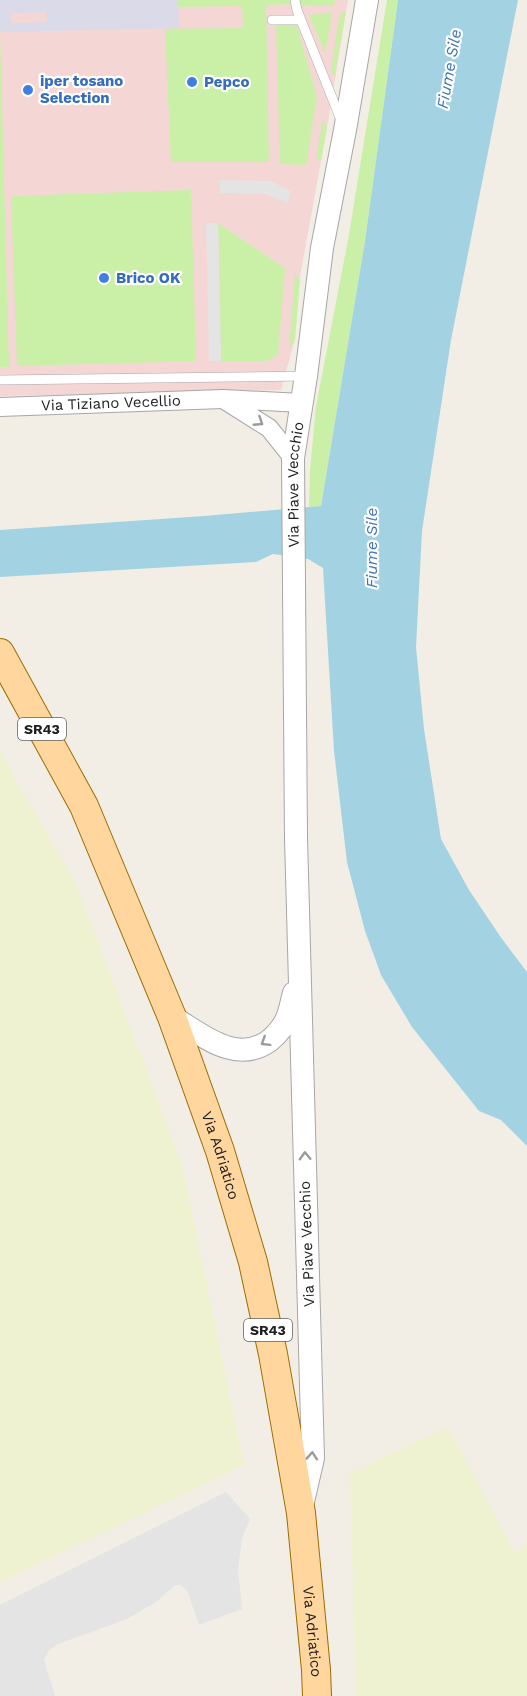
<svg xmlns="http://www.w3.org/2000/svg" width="527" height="1696" viewBox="0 0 527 1696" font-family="'Work Sans',sans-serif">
	<rect width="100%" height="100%" fill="#f2eee6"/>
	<path fill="#f4d6d4" d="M0,0H348L327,128L300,277L295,339L281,390L0,396Z"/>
	<path fill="#eff2d0" d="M0,751L77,886L182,1164L244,1465L0,1582Z
		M448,1427L515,1553L527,1543V1696H356L350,1473Z"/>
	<path fill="#caf0a8" d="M178,0H293V4L266,5L269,162H171L165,29L243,28L242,6L178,7Z
		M297,0H335L334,6L297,5Z
		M387,0H398L365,241L321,506L309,507L310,470L316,406L348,240Z
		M332,12L325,53L309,15Z
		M346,12L334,78L331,70L340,13Z
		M276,25L297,26L317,97L306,165L280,164Z
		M0,32L9,367H0Z
		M323,119L327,128L321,160L316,158Z
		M191,190L196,361L17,366L11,196Z
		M218,223L285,268L278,355L267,361H221Z
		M295,275L300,278L295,339L289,348Z"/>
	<path fill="#e4e4e4" d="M220,180L270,181L291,191L288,203L266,194L220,193Z
		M206,223H218L221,361H209Z
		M226,1492L250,1519L242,1538L238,1569L242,1609L199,1625L187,1590L180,1585H175L156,1602L127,1619L58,1644L49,1650L44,1660L55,1696H0V1605Z"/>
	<path fill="#dadae8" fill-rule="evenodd" d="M0,0H178L179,28L0,32ZM46,12L47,22L11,23V13Z"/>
	<path fill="#a3d3e3" d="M398,0H518L451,340L422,531L416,647L424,729L441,839L469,890L502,939L527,972V1146L501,1120L479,1111L412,1027L381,975L365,931L347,862L334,751L323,568L308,559L273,554L256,562L0,577V530L204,516L321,506L365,241Z"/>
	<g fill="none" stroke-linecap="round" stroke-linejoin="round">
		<g stroke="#a7a7a7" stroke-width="10">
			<path id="service" d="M295,0L297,10L341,120
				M272,20H301
				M0,380L306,376"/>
		</g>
		<g stroke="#a7a7a7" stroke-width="20">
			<g id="minor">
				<path id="s1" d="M0,407L223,399"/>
				<path d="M293,458L269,428L223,399L302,403"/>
			</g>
		</g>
		<g stroke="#a7a7a7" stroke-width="24">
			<g id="tertiary">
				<path d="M172,1017C202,1034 235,1065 269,1041C275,1036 280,1031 284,1024C290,1015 291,1003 294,993"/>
				<path id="s2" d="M302,1506L313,1458L296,838L293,458L306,376L322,248L345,130L367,0"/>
			</g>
		</g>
		<g stroke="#9d6c00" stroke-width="30">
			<g id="primary">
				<path id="s3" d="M0,653L84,806L172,1017L220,1151L253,1262L273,1354L301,1513L316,1670L317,1696"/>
			</g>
		</g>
		<use href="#service" stroke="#fff" stroke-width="9"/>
		<use href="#minor" stroke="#fff" stroke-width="18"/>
		<use href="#tertiary" stroke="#fff" stroke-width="22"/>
		<use href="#primary" stroke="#ffd79e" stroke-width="28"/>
	</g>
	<defs><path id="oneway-chevron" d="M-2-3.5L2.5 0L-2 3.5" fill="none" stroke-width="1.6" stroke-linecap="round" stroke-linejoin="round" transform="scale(1.5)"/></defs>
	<g stroke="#9b9b9b">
		<use href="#oneway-chevron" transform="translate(259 422) rotate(33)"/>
		<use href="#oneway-chevron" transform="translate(265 1042) rotate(148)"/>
		<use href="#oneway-chevron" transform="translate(305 1156) rotate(-92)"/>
		<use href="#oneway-chevron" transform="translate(312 1456) rotate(-86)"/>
	</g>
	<g fill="#3f7fe0" stroke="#fff" stroke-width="2">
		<circle cx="192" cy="82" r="6"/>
		<circle cx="28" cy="90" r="6"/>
		<circle cx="104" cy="278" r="6"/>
	</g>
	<g text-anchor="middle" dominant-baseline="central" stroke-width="4.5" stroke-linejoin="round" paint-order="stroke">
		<g fill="#fff" stroke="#636363" stroke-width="1.5">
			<rect x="18" y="718" width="48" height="22" rx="4.5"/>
			<rect x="244" y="1319" width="48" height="22" rx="4.5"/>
		</g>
		<g font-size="14" font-weight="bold" fill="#202020">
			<text x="42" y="729">SR43</text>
			<text x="268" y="1330">SR43</text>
		</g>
		<g font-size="15" font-weight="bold" fill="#366cbe" stroke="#fff" text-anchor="start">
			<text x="40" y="81">iper tosano<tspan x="40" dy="17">Selection</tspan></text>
			<text x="204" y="82">Pepco</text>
			<text x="116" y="278">Brico OK</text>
		</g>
		<g font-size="15" fill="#202020" stroke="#fff">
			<text stroke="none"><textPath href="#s1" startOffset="111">Via Tiziano Vecellio</textPath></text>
			<text stroke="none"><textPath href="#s2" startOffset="1023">Via Piave Vecchio</textPath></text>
			<text stroke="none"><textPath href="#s3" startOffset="550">Via Adriatico</textPath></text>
			<text transform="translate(307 1244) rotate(-92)">Via Piave Vecchio</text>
			<text stroke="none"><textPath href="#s3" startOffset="1036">Via Adriatico</textPath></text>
		</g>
		<g font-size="16" font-style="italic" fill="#4077b2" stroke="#fff">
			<text transform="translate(449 69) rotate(-80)">Fiume Sile</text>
			<text transform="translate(371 548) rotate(-90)">Fiume Sile</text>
		</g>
	</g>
</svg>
